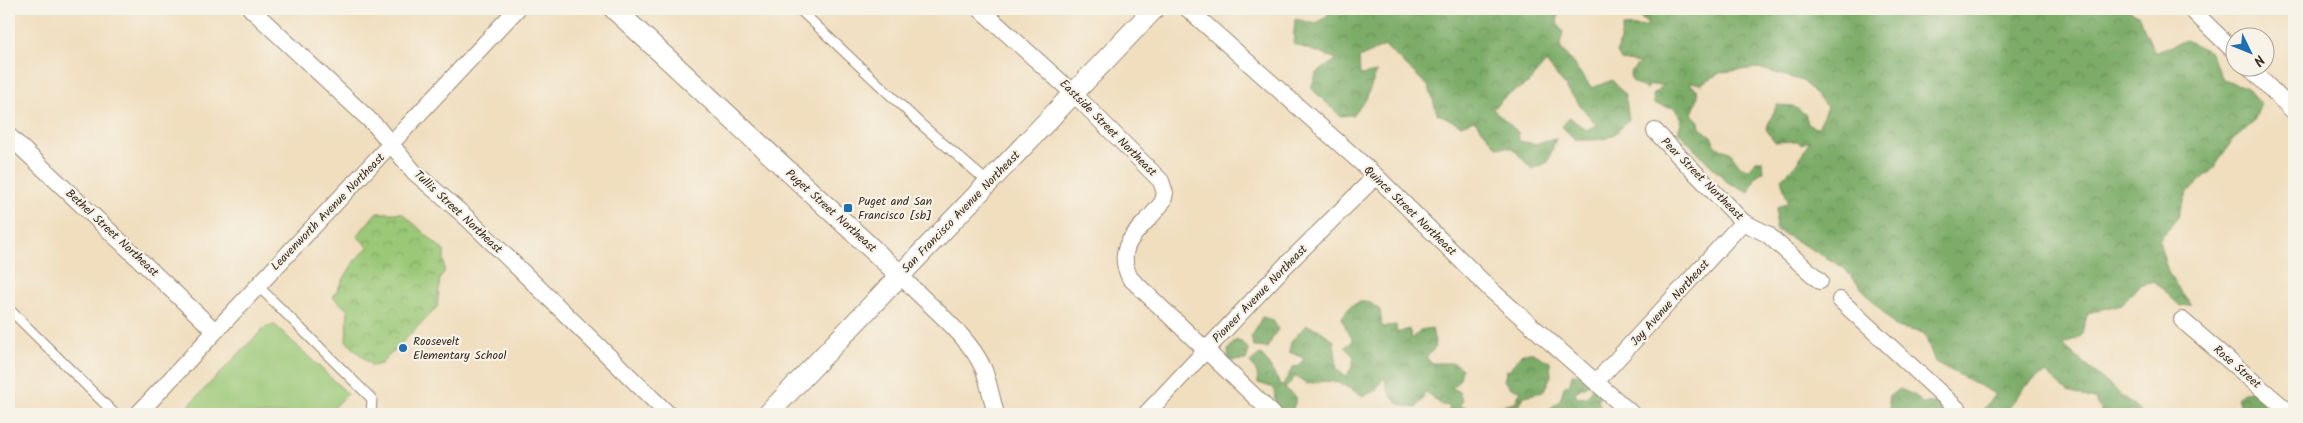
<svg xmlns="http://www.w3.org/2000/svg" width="2303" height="423" viewBox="0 0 2303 423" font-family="Kalam,sans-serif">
	<defs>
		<pattern id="forest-crowns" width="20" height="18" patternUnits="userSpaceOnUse" patternTransform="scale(1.25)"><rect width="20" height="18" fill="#7bac67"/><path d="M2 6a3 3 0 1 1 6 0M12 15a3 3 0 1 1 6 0" fill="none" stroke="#668c54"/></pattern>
		<pattern id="park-crowns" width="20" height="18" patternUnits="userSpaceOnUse" patternTransform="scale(1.25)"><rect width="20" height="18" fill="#9ac876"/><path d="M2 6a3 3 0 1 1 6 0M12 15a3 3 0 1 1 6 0" fill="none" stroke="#7fa360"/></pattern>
	</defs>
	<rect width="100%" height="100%" fill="#f7f3e8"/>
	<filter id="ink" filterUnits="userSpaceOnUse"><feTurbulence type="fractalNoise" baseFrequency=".02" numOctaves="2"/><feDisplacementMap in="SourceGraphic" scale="10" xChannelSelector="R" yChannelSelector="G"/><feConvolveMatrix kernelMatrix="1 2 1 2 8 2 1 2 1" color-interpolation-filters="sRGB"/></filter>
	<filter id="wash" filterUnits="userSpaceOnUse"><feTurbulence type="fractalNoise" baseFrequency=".0096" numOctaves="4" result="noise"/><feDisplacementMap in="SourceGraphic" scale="20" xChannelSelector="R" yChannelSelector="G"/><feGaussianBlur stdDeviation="1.12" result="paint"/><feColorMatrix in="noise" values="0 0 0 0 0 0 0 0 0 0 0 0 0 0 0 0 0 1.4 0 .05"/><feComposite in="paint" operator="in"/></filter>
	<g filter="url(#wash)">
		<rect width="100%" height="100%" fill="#f0debe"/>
		<path fill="url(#forest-crowns)" stroke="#5b6b42" d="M1322,9H1559L1557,23L1563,31L1560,47L1592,88L1612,80L1625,95L1629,119C1611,142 1603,140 1576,140L1562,127L1569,117L1586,130L1596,125L1546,62L1528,83L1506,96L1493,109L1518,132L1519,141L1535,144L1556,138L1548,162L1532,169L1512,148L1497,147L1474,120L1461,125L1437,113L1429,87L1385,46L1359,58L1360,75L1377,72L1365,101L1353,115L1340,116L1311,88L1316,74L1337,59L1293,44L1295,19L1316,24L1329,14Z
			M1632,9H2128L2138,15L2155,53L2186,40L2210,52L2223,80L2246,87L2261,104L2253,123L2233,139L2214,168L2187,193L2178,217L2159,240C2166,269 2170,283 2192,304L2180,306L2154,281L2139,285L2122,304L2088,313L2081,336L2063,345L2143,414H2103L2094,399L2068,392L2046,373C2026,382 2017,397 2005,414H1980L1995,394L1935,362L1924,333L1896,327L1843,267L1775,229L1777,208L1788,202L1781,179L1798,162L1810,140L1801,145L1798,141L1775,142L1766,129L1777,105L1793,106L1805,114L1808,123L1812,127L1818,128L1827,107L1803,81L1758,68L1722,72L1701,84L1692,82L1690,84L1697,89L1698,97L1692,114L1699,121L1700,128L1711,136L1715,146L1730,152L1740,166L1748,169L1756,161H1763L1764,171L1756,176L1749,192L1727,182L1678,132L1682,119L1675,108L1654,104L1653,95L1664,85H1650L1647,89C1638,85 1630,84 1630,72L1639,63L1621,60L1617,53L1623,27L1649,26Z
			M1360,302H1369L1380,310L1382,327L1396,325L1397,333L1409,329L1412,339L1420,330L1432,328L1436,347L1426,357L1431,363H1454L1462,369L1460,379L1452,388L1459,392L1463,400L1459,406L1466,407L1472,414H1448L1450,406L1442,405L1425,391L1423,399L1416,408C1392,405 1390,397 1384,377L1375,391L1363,396C1337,382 1337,378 1307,384L1296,376L1285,389L1297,398L1292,411H1281L1275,400L1274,388L1258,383L1257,373L1250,362L1260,354C1269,362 1274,376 1282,386L1293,367L1299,366L1304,358L1289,352L1291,342L1306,325L1320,330L1334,341L1337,369L1346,377L1352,367L1354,357L1345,347L1353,341L1341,318L1351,306Z
			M1262,317L1273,320L1278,329L1267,348L1254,347L1251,338Z
			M1236,340L1243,343L1249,350L1246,360L1229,361L1228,350Z
			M1522,353H1533L1550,362L1551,376L1543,392L1524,396L1517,411L1524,414H1491L1497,407L1515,403L1521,390L1511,388L1504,380L1507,370H1509Z
			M1572,374L1584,375L1589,384L1575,392L1577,398L1587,397L1592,387L1603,397L1597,398L1600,405L1599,414H1549V409L1560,401L1564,387L1570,383Z
			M1900,389L1916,396L1922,403H1937L1944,414H1891L1888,397Z
			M2252,390L2270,404L2269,414H2247L2241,409L2237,398L2242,393Z"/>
		<path fill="url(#park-crowns)" stroke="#6a794a" d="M376,213H402L444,251V273L440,278L437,307L381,364L372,366L346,341L348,310L333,297L355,260L368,247L357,236Z"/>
		<path fill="#9ac876" stroke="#6a794a" d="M275,325L348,394L328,414H200L189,405L266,326Z"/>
	</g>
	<g filter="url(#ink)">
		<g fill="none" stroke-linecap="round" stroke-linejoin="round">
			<g stroke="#96846e" stroke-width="11">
				<path id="service" d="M799,9L923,126L989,183
					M258,286L372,399L371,414
					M9,309L115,414"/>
			</g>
			<g stroke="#96846e" stroke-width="18">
				<path id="minor" d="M251,9L376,126L414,172L466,217L668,414
					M980,9L1073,93L1161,181L1165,193L1163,201C1147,227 1111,241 1130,278L1273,414
					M1188,9L1376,176L1491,290L1632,414
					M2191,9L2236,53
					M2250,68L2294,112
					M1655,131L1743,222L1767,234L1820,281
					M9,136L215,331
					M900,275C926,304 969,334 984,370C989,384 992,400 996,414
					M1840,300L1963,414
					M2182,320L2291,414
					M1596,382L1743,222
					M138,414L517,9
					M1146,414L1284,267L1376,176"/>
			</g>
			<g stroke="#96846e" stroke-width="22">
				<path id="tertiary" d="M614,9L900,275
					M768,414L1154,9"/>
			</g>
			<use href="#service" stroke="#fff" stroke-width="9"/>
			<use href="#minor" stroke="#fff" stroke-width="16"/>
			<use href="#tertiary" stroke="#fff" stroke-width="20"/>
		</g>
	</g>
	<g fill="#1f6fb2" stroke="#f7f3e8" stroke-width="2">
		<rect x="843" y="203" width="10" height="10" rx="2.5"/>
		<circle cx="403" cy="348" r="5"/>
	</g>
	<g text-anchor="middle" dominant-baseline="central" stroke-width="4.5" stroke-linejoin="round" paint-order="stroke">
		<g font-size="12" fill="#3b2a1e" stroke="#f7f3e8">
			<text transform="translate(1108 128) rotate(45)">Eastside Street Northeast</text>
			<text transform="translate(1702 179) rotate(45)">Pear Street Northeast</text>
			<text transform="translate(831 211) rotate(42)">Puget Street Northeast</text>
			<text transform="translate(1410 211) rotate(44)">Quince Street Northeast</text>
			<text transform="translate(328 212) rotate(-46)">Leavenworth Avenue Northeast</text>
			<text transform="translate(458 212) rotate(43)">Tullis Street Northeast</text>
			<text transform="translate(961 212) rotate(-46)">San Francisco Avenue Northeast</text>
			<text transform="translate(112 233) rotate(43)">Bethel Street Northeast</text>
			<text transform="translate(1260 294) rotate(-46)">Pioneer Avenue Northeast</text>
			<text transform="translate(1670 303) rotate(-48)">Joy Avenue Northeast</text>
			<text transform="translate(2237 367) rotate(41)">Rose Street</text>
		</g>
		<g font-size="12" fill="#3b2a1e" stroke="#f7f3e8" text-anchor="start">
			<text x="858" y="201">Puget and San<tspan x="858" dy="14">Francisco [sb]</tspan></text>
			<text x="413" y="341">Roosevelt<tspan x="413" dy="14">Elementary School</tspan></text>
		</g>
	</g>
	<rect width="2303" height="423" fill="none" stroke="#f7f3e8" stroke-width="30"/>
	<g transform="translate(2250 52) rotate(133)"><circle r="24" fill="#f7f3e8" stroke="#aca397"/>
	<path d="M0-4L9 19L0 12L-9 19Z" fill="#1f6fb2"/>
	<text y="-8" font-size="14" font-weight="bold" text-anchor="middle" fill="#3b2a1e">N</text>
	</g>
</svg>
